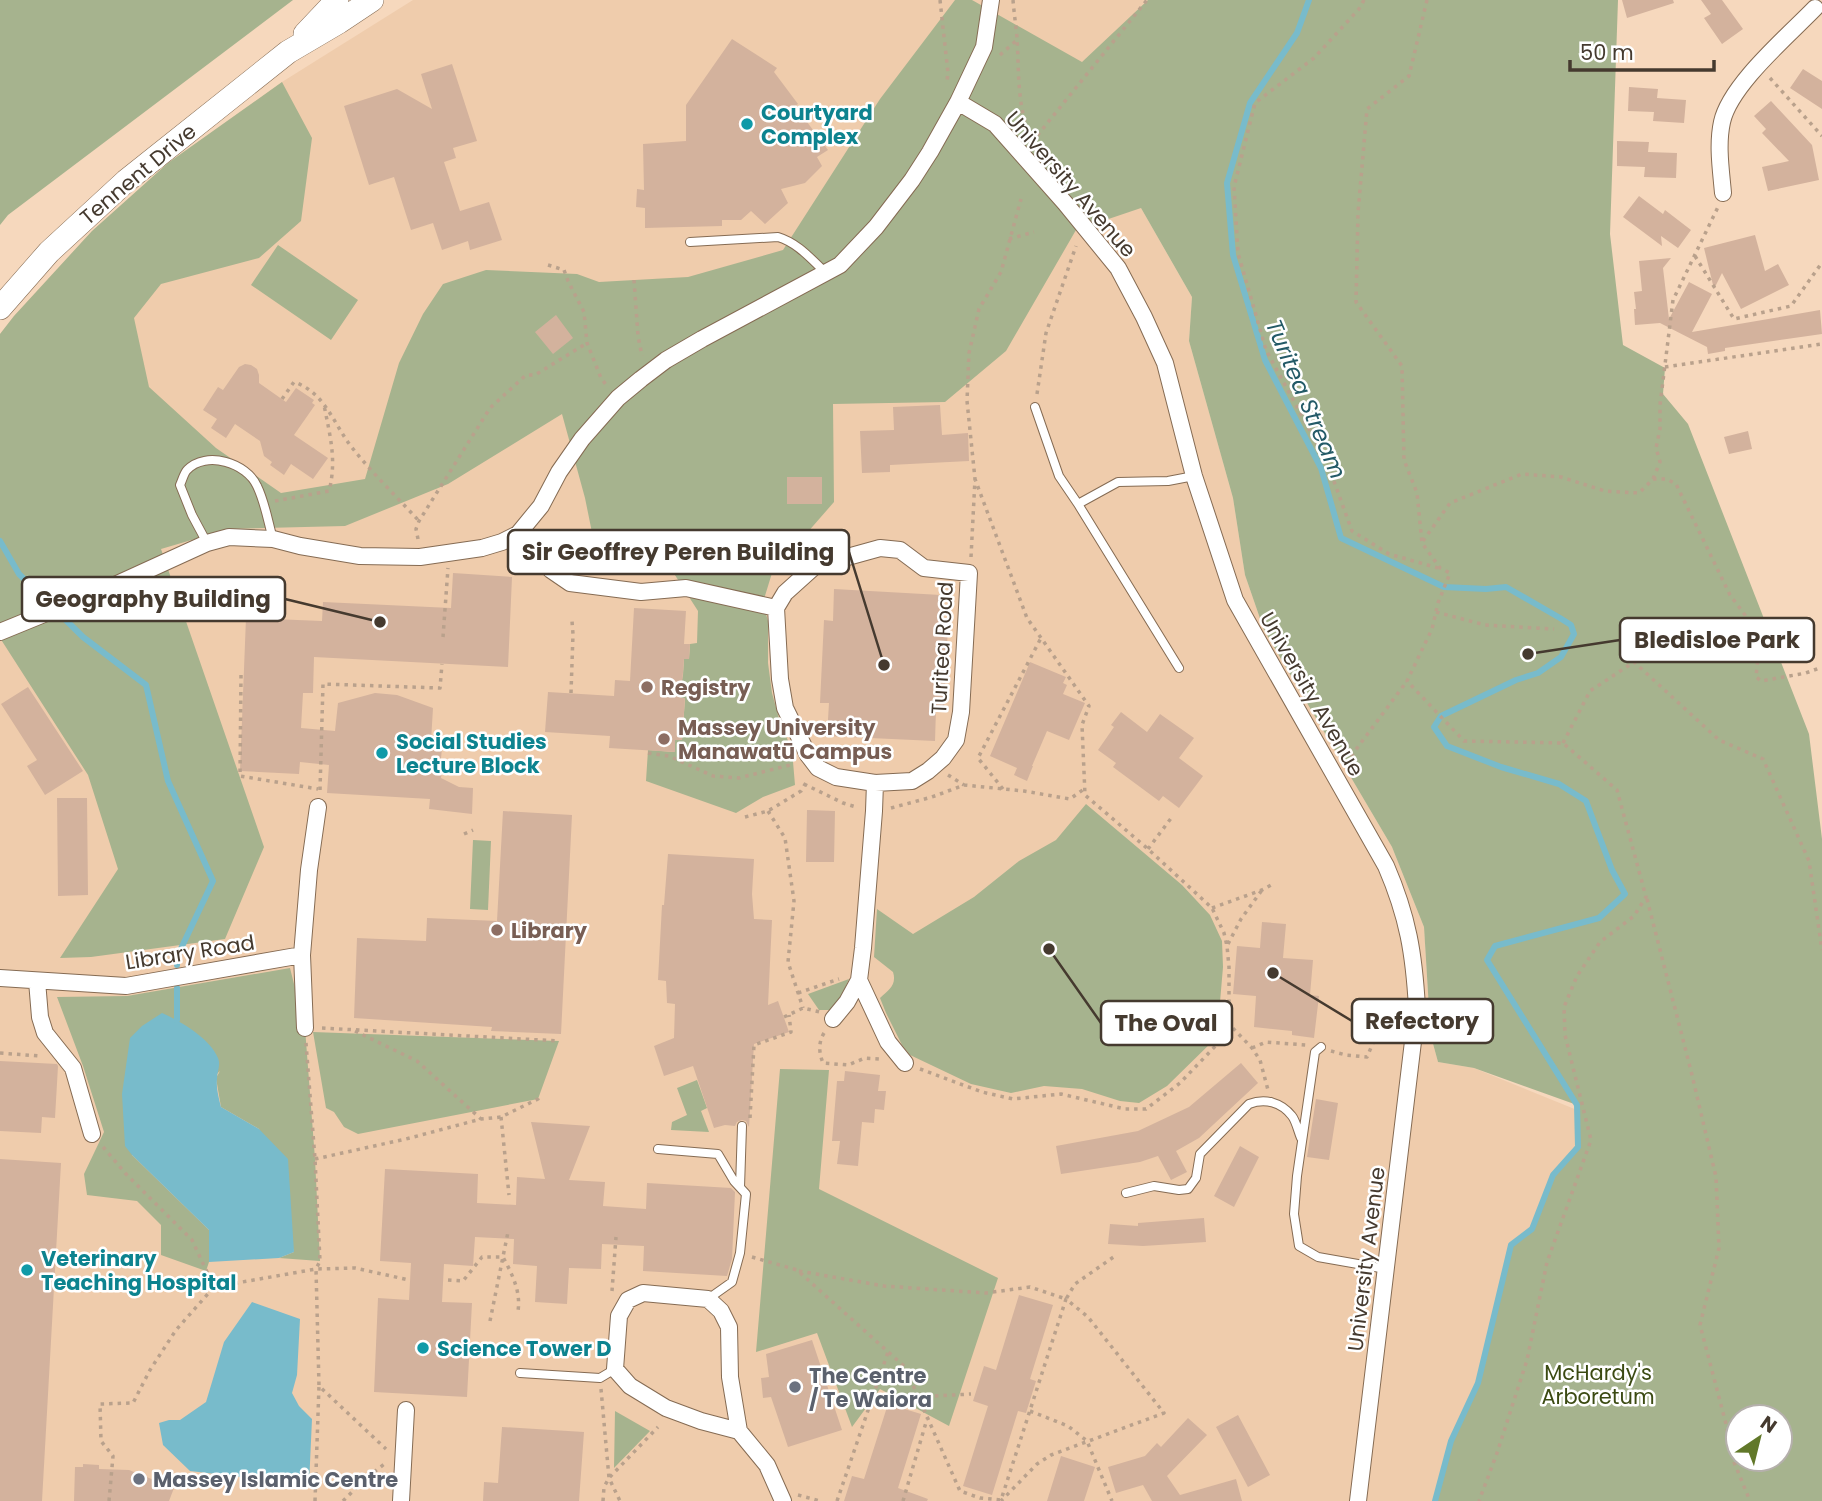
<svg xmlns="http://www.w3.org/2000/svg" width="1822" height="1501" viewBox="0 0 1822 1501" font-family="Poppins,sans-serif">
	<rect width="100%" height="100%" fill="#f6d8bd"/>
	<path fill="#efccac" d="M413,0H1283L1141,208L1192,297L1189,341L1233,498L1245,575L1264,630L1392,847L1424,927L1429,1009L1432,1040L1438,1062L1474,1068L1577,1110L1578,1147L1553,1175L1532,1229L1511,1245L1478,1383L1451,1441L1435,1501H0V334L14,316L92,231L168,163L282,82Z"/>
	<path fill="#a6b38e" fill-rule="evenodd" d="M0,0H293L8,215L0,225Z
		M955,0H972L1082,62L1148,0H1618L1610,234L1623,345L1665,368L1663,394L1688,424L1809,734L1822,839V1501H1435L1451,1441L1478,1383L1511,1245L1532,1229L1553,1175L1578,1147L1577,1105L1474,1068L1438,1062L1432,1040L1429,1009L1424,927L1392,847L1264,630L1245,575L1233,498L1189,341L1192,297L1141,208L1076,230L1006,351L945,402L833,404L834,502L772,573L760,612L766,614L768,621V663L772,693L780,722L792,750L795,785L763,797L736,813L646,781L648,750L674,752L675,740H682L685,699L678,698L683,675L684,659H689L690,644L697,643L698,611L673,572L598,562L585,498L562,414L448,484L345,526L229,529L161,549L264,847L225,939L91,957L60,958L118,869L88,775L0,638V334L14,316L92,231L168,163L282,82L312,138L301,221L259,258L161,284L134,318L149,387L216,448L281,493L365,479L399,363L423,314L443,284L486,270L577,274L599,282L688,277L783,250L880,99ZM1738,1417H1780V1459H1738Z
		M278,245L358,300L331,340L251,285Z
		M1086,804L1182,885L1210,915L1222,941L1223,967L1217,1037L1167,1086L1139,1103L1120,1101L1082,1089L1044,1086L1011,1093L971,1084L910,1055L902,1045L886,1013L880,998C889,990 897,985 893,972L874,957L877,909L913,934L974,897L1019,861L1056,840Z
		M473,840L491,841L488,910L470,909Z
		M290,968L305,1028L315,1159L320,1261L279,1258L294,1252L259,1129L221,1107L216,1078L220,1071L132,1155L209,1230V1262L206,1271L161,1255V1225L137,1201L87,1195L84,1174L104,1132L83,1066L57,997L127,996Z
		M849,979L839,1002L833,1010H819L808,994Z
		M313,1032L559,1041L538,1099L358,1134L344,1127L334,1112L326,1108Z
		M780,1069L829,1070L819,1189L998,1278L949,1426L880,1389L852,1427L817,1333L756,1352Z
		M697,1080L707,1108L701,1111L709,1132L671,1130L672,1122L687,1115L677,1088Z
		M615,1411L650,1431L614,1468Z"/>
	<path fill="#78bbcb" d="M162,1013C180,1021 210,1038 218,1058C221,1066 217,1071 217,1079C216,1088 219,1099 221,1107L259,1129L288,1159L294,1252L279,1258L209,1262V1230L132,1155L125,1146L122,1094L130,1038L142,1026Z
		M252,1302L300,1319L297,1375L292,1393L299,1406L312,1419L309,1485L190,1471L163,1445L159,1423L169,1420H180L206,1402L224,1342Z"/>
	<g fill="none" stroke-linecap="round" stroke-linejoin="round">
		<path stroke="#78bbcb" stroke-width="6" d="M1309,0L1297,33L1250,103L1227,183L1233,255L1265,360L1321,468L1341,538L1444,587L1486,589L1506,587L1560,618L1571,625L1574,634L1561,657L1538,673L1516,680L1441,716L1434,727L1447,746L1501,767L1559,784L1586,801L1612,870L1625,894L1599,918L1495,946L1487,960L1577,1105L1578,1147L1553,1175L1532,1229L1511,1245L1478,1383L1451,1441L1435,1501
			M0,541L19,574L83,637L146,685L168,781L213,881L177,957V965
			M177,988V1020"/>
	</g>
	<path fill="#d3b29d" d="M1622,0H1673L1674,3L1627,18Z
		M1701,0H1722L1743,29L1722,44L1704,18L1711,14Z
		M732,39L777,68L774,72L798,104L795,106L828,150L817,157L822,166L805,183L781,189L788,203L765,224L751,211L741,220H722V226L645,228V208L636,207L637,189L644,190L643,144L686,141V105Z
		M452,64L477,141L453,148L456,158L444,162L460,211L489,202L502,240L470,250L468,241L442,250L433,223L411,230L394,177L369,185L344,106L397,89L432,109L421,74Z
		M1803,69L1822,81V109L1790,88Z
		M1629,87L1658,89L1657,98L1686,100L1684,123L1653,121L1654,112L1628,111Z
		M1771,101L1812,145L1819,180L1768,191L1762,167L1789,161L1762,133L1766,129L1754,116Z
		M1617,141L1649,142L1648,152L1677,153L1676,178L1644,177L1645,167L1617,166Z
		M1639,196L1663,214L1665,210L1691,230L1678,248L1661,236L1662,246L1623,217Z
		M1755,235L1765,271L1778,264L1789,285L1741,309L1722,273L1714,289L1704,248Z
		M1671,258L1663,268L1669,319L1689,282L1712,294L1692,332L1820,310L1822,334L1725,348V351L1708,354L1707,347L1660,323L1635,325L1634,309H1636L1634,292L1642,291L1639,261Z
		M556,315L573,338L553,354L535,332Z
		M245,364L251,365L257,369L259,375V383L286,402L296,388L314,400L312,403L315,405L294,435L328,458L313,479L291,464L284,475L270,465L272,462L264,456L260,441L235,424L226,438L211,428L217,419L203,410L218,387L223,390L239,367Z
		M940,405L942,435L968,433L969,461L890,465V472L862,473L860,431L894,430L893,407Z
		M1748,431L1752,449L1729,454L1724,437Z
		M787,477H822V504H787Z
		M453,573L512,577L508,667L314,657L313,693H303L301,728L335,731L338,703L375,693L397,695L433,708L431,741H436V748H442L440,769L442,770L441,778L459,787L473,788L472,814L429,809L430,799L327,793L329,765L300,762L299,774L240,771L246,618L322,621L323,602L451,608Z
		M834,589L941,595L940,626H948L944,710L936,709L935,741L827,736L829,703H820L824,620L833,621Z
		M634,608L686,611L684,644H690L689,659H684L681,698H685L682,740H675V752L609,748L610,736L545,732L548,692L614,696L615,680L630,681Z
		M1030,662L1066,677L1063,683L1067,685L1063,694L1085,703L1069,740L1047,731L1032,766H1033L1027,781L1014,775L1017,768L990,756Z
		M28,687L83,771L45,795L27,766L37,760L1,704Z
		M1121,712L1147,732L1160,714L1194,738L1179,758L1203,776L1179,808L1163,796L1159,801L1113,767L1116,763L1098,750L1114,727L1111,725Z
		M57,798H87L88,895L58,896Z
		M807,810L835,811L834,862H806Z
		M503,811L572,815L561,1034L491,1031L492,1027L354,1018L357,938L426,941L427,918L497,921Z
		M668,854L754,859L752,894L754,919L772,920L768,1005L778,1001L789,1032L754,1044L749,1127L746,1121L742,1120L737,1122L735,1126L725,1125L714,1128L693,1066L664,1076L654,1046L674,1038L675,1004L667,1003L666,981L658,980L662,905H664Z
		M1262,922L1286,924L1283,958L1313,960L1310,995L1319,996L1314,1038L1292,1035V1031L1254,1027L1256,996L1233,994L1237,946L1260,948Z
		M0,1061L57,1064L58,1066L55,1118L42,1117L41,1133L0,1131Z
		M1241,1063L1258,1083L1199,1138L1176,1151L1187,1172L1171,1180L1158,1156L1140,1162L1061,1174L1056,1146L1138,1131L1189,1107Z
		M845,1071L880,1075L878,1091H886L884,1110L875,1109L874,1123L862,1122L858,1166L837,1164L840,1141H832L837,1081H844Z
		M1316,1099L1338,1103L1329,1160L1307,1157Z
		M531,1122L590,1126L569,1180L605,1182L603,1206L646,1209L647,1183L731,1188L735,1192L732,1259L727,1276L643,1271L644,1246L602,1244L601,1269L569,1268L567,1304L535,1302L537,1266L513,1264L514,1239L475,1237L473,1266L444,1264L442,1302L472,1303L467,1397L374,1392L378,1298L409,1300L411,1263L380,1261L385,1169L478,1174L477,1203L516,1205L517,1177L545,1179Z
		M1240,1146L1259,1157L1234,1207L1214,1196Z
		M0,1159L61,1163L42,1501H0Z
		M1204,1218L1206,1242L1143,1246L1108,1244L1110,1224L1138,1226V1223Z
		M1019,1295L1053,1305L1030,1379L1036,1381L1026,1413L1018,1411L992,1495L963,1486L988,1406L973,1401L984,1366L996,1370Z
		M812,1340L842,1430L788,1447L771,1397L763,1398L761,1378L769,1377L766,1354Z
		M888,1404L921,1414L898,1488L928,1499L927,1501H844L852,1476L864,1479Z
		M1238,1415L1270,1475L1248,1487L1216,1427Z
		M1188,1418L1207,1435L1167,1476L1180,1495L1236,1479L1242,1501H1152L1143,1485L1116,1493L1108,1467L1145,1456L1157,1443L1161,1447Z
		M502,1427L584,1432L579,1501H483L484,1482L498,1483Z
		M1061,1456L1095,1467L1084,1501H1047Z
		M83,1464L99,1465V1469L129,1470L174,1488L169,1501H74L75,1467H83Z"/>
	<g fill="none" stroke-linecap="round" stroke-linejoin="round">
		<g stroke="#856b53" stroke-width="10">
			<path id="service" d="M690,242L778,237C798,243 811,259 826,273
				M1035,407L1059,476L1078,504L1118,482L1168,481L1194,476
				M1078,504L1179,668
				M207,543L192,515L180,485C182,481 184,473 187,470C206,450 247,463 257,486C265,502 268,522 273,539
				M1321,1047L1315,1052L1297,1176L1294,1214L1299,1246L1318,1257L1386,1269
				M658,1149L718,1154L734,1181L746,1194L740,1253L732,1282L708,1299
				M740,1187L742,1126
				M1126,1193L1154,1186L1179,1190L1188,1189L1196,1178L1200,1154L1249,1104C1265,1098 1281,1102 1292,1116C1296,1121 1298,1131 1301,1138
				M520,1373L600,1378L615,1369"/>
		</g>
		<g stroke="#856b53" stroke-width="18">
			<path id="minor" d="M958,102L995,124L1065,203L1118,268L1144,317L1165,363L1194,476L1235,600L1386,866C1408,917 1414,954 1417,1008L1358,1501
				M1723,193C1721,170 1717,145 1722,122C1730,85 1788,36 1815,8
				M518,534L551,570L570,583L641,592L686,588L776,608
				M880,548L900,550L924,568L969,573L961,712L956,740L943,758L928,771L912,781L875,783L836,777L818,768L808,755L785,708L780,679L776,608L785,593L815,566Z
				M0,632L115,585L207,543L229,537L273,539L300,546L360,556L420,557L482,548L502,542L518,534L541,506L559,472L582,439L618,398L641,379L666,360L702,339L840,265L876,227L912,180L930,152L958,102L984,47L991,0
				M0,978L126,986L302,955
				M859,980L888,1042L905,1063
				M37,981L40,1017L45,1033L73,1068L92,1134
				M833,1019L847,1002L859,980L863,948L874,811L875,783
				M305,1028L302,955L309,870L318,807
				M739,1431L701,1421L666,1408L630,1386L615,1369L619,1316L628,1300L643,1293L708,1299L721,1311L729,1327L730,1377L739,1431L767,1465L783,1501
				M401,1501L406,1410"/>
		</g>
		<g stroke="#856b53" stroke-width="24">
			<path id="secondary" d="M305,34L337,0
				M0,308L49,252L126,181L288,52L339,22L372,0"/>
		</g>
		<path stroke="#b9a18c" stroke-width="3.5" stroke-dasharray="3.5 5" stroke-linecap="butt" d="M940,0L948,73L947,81
			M1013,0C1014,13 1016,26 1017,38C1019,71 1017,106 1030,136
			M1364,0L1359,9L1314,58L1255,103L1234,187L1238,253L1266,350L1327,462L1352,531L1389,554L1438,568
			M1427,0L1409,76L1367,109L1358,213L1356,302L1402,366L1404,460L1417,493L1422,543L1440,568L1450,573L1438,603L1432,629L1407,681L1464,741L1563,743L1617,790L1646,897L1634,916L1600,942L1577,976L1564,1007L1565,1035L1591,1140L1547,1262L1527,1360L1497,1453L1479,1501
			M1000,55L1017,40
			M1770,78L1822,136
			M1032,142L1147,0
			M1009,239L1034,232
			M1695,256L1734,319L1791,306L1821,264
			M548,265L564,270L568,281L584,312L587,343L601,378L607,386
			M634,280L638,336L642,356
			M1665,367L1822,344
			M1037,394L1046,333L1076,246
			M282,399L294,382C324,392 333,422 350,445C371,472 396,496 419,521
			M1653,479H1667L1676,484L1730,595L1745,615L1753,638L1758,657L1756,677L1761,681L1806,673L1822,667
			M275,501L329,491C337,460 330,436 324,405
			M418,539L416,529L419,521L490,408L526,375H535L587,343
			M1423,541L1450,503L1522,474L1561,477L1605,491L1639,493L1653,479L1660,462L1656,448L1660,429V405L1673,300L1718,207
			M971,557L975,479L967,401L969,353L979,309L1001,272L1021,199
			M1436,612L1485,625L1554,629
			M443,637L448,568
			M241,675L240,776L318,789
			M571,693L573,634L572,621
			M1563,743L1590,691L1634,662L1719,740L1763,759L1809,861L1822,950
			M648,753L669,756L713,776L739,778L794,764
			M1346,763L1407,681
			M948,775L964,785
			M804,784L843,803L856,807
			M1003,789L978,758L1041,638
			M320,790L323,684L440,688L442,664
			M891,808L932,797L964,785L1024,791L1070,799L1084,789
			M768,811L785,838L794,901L788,962L803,1008
			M745,817L768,811L801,791L807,781
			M464,834L473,830
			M1148,849L1172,817
			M1647,899L1692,1075L1716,1177L1719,1248L1700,1325L1726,1424L1734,1462L1750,1501
			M1212,908L1262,890L1273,884
			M1228,944L1241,919L1262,890
			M798,993L839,979
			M784,1017L803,1008L820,1012
			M1227,1022L1252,1048L1260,1060L1268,1090
			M322,1028L559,1041
			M355,1031L417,1061L481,1119
			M824,1033C818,1043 819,1053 823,1063L848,1065L865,1058L879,1059
			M306,1043L315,1159L320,1261L316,1269L319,1386L386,1449
			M1252,1048L1266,1042L1306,1045
			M1331,1051L1346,1055L1367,1057L1376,1036L1399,1033
			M0,1053L40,1056
			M920,1069L982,1092L1013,1099L1061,1094L1125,1109H1146L1180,1083L1225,1036L1229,1006V967L1227,946L1224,933L1212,908L1148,849L1085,795L1082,725L1089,706L1027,618L975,479
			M501,1117L509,1195
			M750,1118L754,1045L791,1032L789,1015
			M103,1147L126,1174L192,1240L214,1287
			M315,1159L406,1139L481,1119L501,1117L538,1099L540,1095
			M752,1257L797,1270L905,1367L960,1491L980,1498L1001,1500L1066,1299L1088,1317L1164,1413L1051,1455L1037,1464L1001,1501
			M799,1271L884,1286L986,1293L1030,1287L1066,1299L1075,1284L1115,1256
			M448,1280L463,1281L482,1257H503C512,1274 521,1291 518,1311
			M612,1291L616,1237
			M490,1321L508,1232
			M601,1389L609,1478L620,1501
			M918,1397L971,1394
			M1030,1411L1068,1426L1087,1441L1112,1501
			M798,1495L820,1501
			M109,1501L113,1456L101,1441L100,1404L133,1403L150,1370L176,1330L214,1287L316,1269L355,1268L409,1280
			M315,1501L319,1386
			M343,1501L365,1479L387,1462
			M603,1501L604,1487L609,1478L658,1427
			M837,1501L888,1352
			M903,1501L927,1419"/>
		<use href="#service" stroke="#fff" stroke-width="8"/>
		<use href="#minor" stroke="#fff" stroke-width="16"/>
		<use href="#secondary" stroke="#fff" stroke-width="23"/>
	</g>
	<g fill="#0f9aa8" stroke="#fff" stroke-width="2.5">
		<circle cx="747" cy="124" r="7"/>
		<circle cx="382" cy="753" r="7"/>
		<circle cx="27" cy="1270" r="7"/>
		<circle cx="423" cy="1348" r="7"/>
	</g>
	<g fill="#8d6e63" stroke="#fff" stroke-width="2.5">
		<circle cx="647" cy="687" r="7"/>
		<circle cx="664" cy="739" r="7"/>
		<circle cx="497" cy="930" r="7"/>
	</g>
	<g fill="#6b7280" stroke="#fff" stroke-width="2.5">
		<circle cx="795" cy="1387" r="7"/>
		<circle cx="139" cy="1479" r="7"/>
	</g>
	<g text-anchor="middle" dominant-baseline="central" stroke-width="5" stroke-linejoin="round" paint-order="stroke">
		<g font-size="21" font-weight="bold" fill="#0d838f" stroke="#fff" text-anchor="start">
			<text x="761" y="112">Courtyard<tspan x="761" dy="24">Complex</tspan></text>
			<text x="396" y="741">Social Studies<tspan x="396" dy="24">Lecture Block</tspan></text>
			<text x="41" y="1258">Veterinary<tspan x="41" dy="24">Teaching Hospital</tspan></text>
			<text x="437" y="1348">Science Tower D</text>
		</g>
		<g font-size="21" fill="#453a2f" stroke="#fff">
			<text transform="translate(138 174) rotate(-40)">Tennent Drive</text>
			<text transform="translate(1071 184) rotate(49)">University Avenue</text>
			<text transform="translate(942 648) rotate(-87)">Turitea Road</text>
			<text transform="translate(1312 694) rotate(60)">University Avenue</text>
			<text transform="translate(190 952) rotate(-9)">Library Road</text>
			<text transform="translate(1366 1259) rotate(-83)">University Avenue</text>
		</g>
		<g font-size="21" font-weight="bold" fill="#785e54" stroke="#fff" text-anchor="start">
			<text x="661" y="687">Registry</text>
			<text x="678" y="727">Massey University<tspan x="678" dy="24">Manawatū Campus</tspan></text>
			<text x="511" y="930">Library</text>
		</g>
		<g font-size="21" fill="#3b4a12" stroke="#fff">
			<text x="1598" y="1372">McHardy's<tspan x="1598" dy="24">Arboretum</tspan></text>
		</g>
		<g font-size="21" font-weight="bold" fill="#5b616d" stroke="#fff" text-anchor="start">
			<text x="809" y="1375">The Centre<tspan x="809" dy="24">/ Te Waiora</tspan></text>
			<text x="153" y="1479">Massey Islamic Centre</text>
		</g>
		<g font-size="23" font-style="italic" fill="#235a67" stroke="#fff">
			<text transform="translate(1306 399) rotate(67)">Turitea Stream</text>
		</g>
	</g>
	<path fill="none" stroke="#453a2f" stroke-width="2.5" d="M884 665L849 552M380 622L285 599M1528 654L1620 640M1273 973L1352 1021M1049 949L1101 1023"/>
	<g fill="#453a2f" stroke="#fff" stroke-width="2.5">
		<circle cx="884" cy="665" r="7"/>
		<circle cx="380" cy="622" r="7"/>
		<circle cx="1528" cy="654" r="7"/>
		<circle cx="1273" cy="973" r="7"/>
		<circle cx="1049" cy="949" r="7"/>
	</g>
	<g fill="#fff" stroke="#453a2f" stroke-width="2.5">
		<rect x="508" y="530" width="341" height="44" rx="7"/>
		<rect x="22" y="577" width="263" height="44" rx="7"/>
		<rect x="1620" y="618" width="194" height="44" rx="7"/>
		<rect x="1352" y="999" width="141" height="44" rx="7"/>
		<rect x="1101" y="1001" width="131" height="44" rx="7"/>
	</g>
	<g font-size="23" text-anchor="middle" font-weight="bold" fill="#453a2f">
		<text x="678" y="560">Sir Geoffrey Peren Building</text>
		<text x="153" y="607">Geography Building</text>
		<text x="1717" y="648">Bledisloe Park</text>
		<text x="1422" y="1029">Refectory</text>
		<text x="1166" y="1031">The Oval</text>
	</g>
	<g transform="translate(1759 1438) rotate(35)"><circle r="33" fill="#ffffff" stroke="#b5b0ac" stroke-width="2"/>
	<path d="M0-5L12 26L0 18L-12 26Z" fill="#617829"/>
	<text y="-10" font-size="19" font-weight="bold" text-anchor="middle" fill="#453a2f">N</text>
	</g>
	<path d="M1570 60v10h144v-10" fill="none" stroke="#453a2f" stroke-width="3.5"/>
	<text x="1580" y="60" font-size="21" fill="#453a2f" stroke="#ffffff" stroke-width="5" paint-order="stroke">50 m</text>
</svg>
